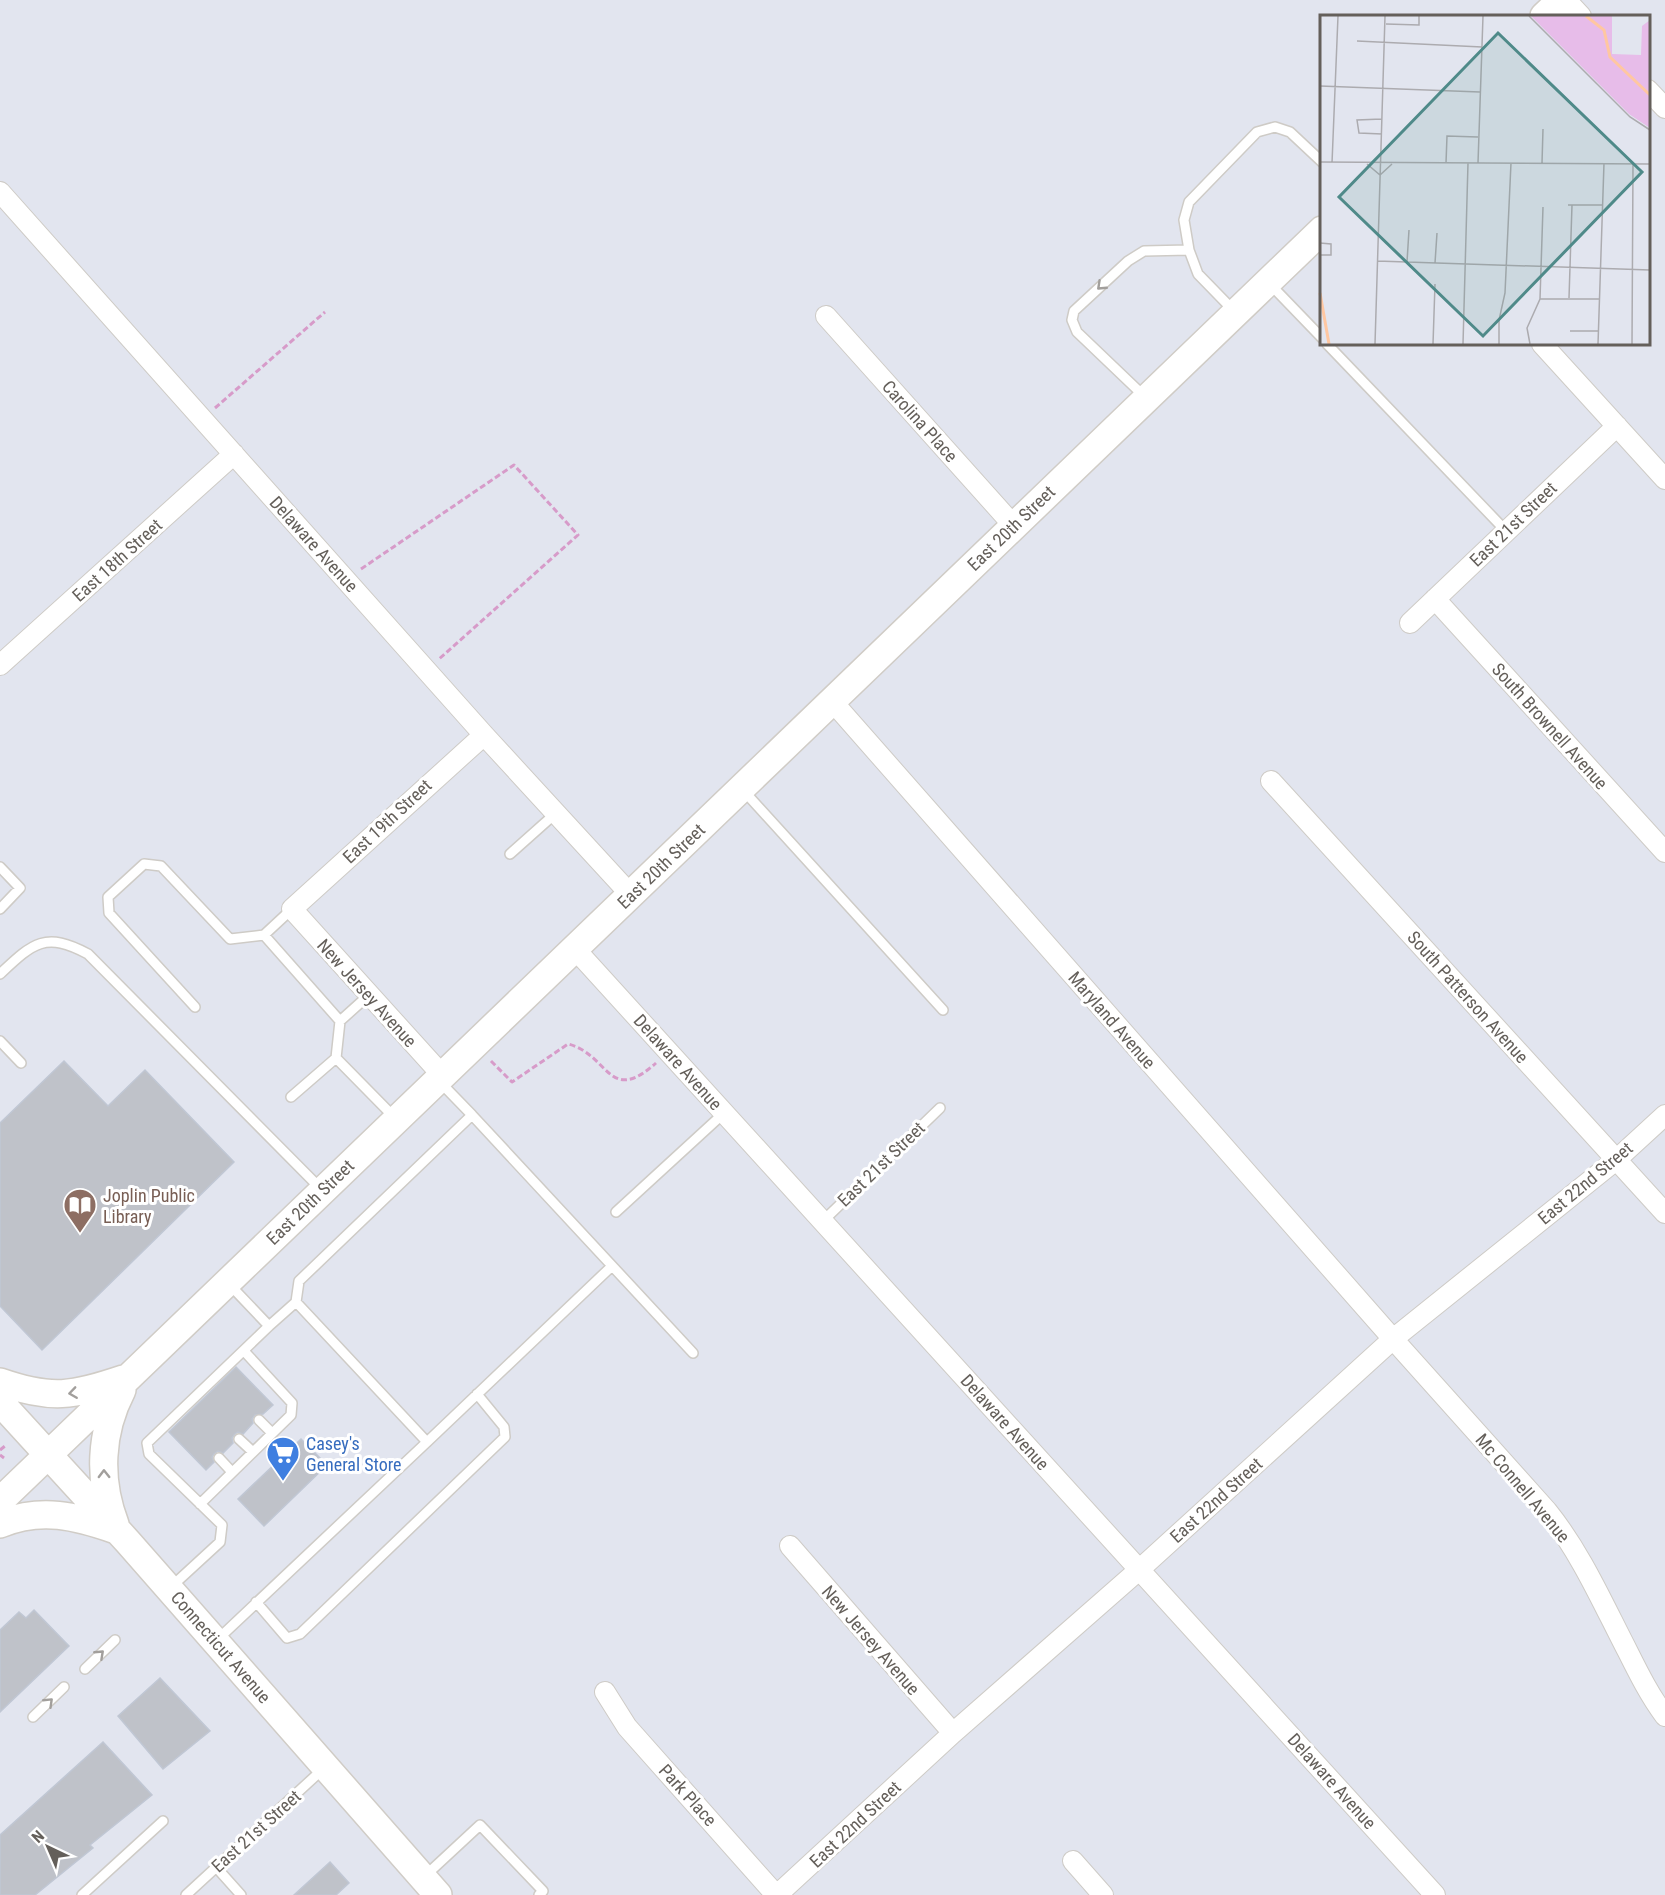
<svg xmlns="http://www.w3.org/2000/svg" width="1665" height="1895" font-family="'Roboto Condensed',sans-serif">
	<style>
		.building { fill: #bfc2c9; stroke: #c0c7d4; stroke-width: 1.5 }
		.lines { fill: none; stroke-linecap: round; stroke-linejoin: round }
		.service-casing { stroke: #cecbc6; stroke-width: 12 }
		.minor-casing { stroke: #cecbc6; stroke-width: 22 }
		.secondary-casing { stroke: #d0ccc6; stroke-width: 30 }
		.path { stroke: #d79bc9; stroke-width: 3; stroke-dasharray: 6 3; stroke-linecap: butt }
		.service { stroke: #fff; stroke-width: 9 }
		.minor { stroke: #fff; stroke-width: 20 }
		.secondary { stroke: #fff; stroke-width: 27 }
		.oneway { stroke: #a29f9c }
		.labels { text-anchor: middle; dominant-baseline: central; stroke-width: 6; stroke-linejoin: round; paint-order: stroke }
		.street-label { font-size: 18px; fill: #645f5a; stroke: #fff }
		.education-label { font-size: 18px; fill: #785e54; stroke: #fff; text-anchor: start }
		.shop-label { font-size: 18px; fill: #366cbe; stroke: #fff; text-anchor: start }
		.inset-river { fill: none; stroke: #ffc7a1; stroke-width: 3 }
		.inset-road { fill: none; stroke: #acabaf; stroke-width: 1.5 }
		.view { fill: #4f8a89; fill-opacity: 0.15; stroke: #4f8a89; stroke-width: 3 }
		.inset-edge { fill: none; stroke: #645f5a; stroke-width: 3 }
	</style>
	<rect width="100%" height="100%" fill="#e2e5ef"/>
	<!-- building -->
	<path class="building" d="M64,1061l44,45 37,-36 89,92 -192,188 -42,-44v-183z
		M236,1367l37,38 -10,9 -8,1 -3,4 1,4 -10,11 -5,-2 -3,2 -3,4 1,5 -10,10 -5,-2 -4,3 -2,3 2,5 -8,8 -37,-38z
		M301,1439l26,26 -63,61 -26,-27z
		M34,1610l35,36 -69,66v-82l19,-18 7,6z
		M160,1678l50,53 -47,38 -45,-53z
		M103,1742l49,53 -62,50 3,3 -58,47h-35v-60z
		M330,1862l19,21 -13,12h-42z"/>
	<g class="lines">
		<!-- service casing -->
		<g class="service-casing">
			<path id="service" d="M1269,283l53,55
				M1235,312l-37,-38 -9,-24 -5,-30 5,-18 68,-70 18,-5 15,5 32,30
				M1327,344l179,187
				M1144,396l-67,-64 -5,-12 2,-9 54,-50 16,-10 45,-1
				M743,790l200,220
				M510,854l46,-41
				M0,867l20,21 -20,21
				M264,935l76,86
				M0,974c33,-31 45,-43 88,-20l233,235
				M195,1007l-86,-94 -1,-16 36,-33 17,2 69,73 34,-4 28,-26
				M0,1041l21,22
				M336,1058l60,61
				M291,1097l45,-39 4,-37 30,-27
				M472,1115l221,238
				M616,1212l108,-99
				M823,1221l117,-113
				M296,1302l131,140 185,-176
				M269,1326l27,-24 3,-21 173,-166 -32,-33
				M259,1420l13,13
				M239,1439l14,13
				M219,1458l13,14
				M200,1504l91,-89 1,-12 -48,-52
				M171,1587l49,-45 2,-17 -73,-71 -2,-11 122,-117 -39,-41
				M256,1602l31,36 13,-4 205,-197 -1,-10 -27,-33
				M217,1640l210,-198
				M85,1669l30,-29
				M33,1717l31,-30
				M216,1867l25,28
				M425,1876l55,-51 63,66 -4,4
				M82,1895l81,-74
				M186,1895l137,-126"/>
		</g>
		<!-- minor casing -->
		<g class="minor-casing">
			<path id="minor" d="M1566,0l15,16
				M1648,90l17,18
				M0,192l484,543 147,160
				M826,316l188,210
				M1542,344l123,135
				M1435,599l230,253
				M1410,623l207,-197
				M0,665l234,-211
				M832,701l561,638 154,172c34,42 56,93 81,141 11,22 22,44 37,64
				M1271,781l394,432
				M575,949l860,946
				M443,1076l-151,-167 192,-174
				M790,1546l163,187
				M605,1692l22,35 149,168
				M1073,1861l30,34
				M777,1895l176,-162 187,-164 253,-230 223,-179 49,-45"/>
		</g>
		<!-- secondary casing -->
		<g class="secondary-casing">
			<path id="secondary" d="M1544,16l17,-16
				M0,1382c52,18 72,14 123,-3
				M0,1402l128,140 310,353
				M0,1501l1322,-1271
				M0,1524c41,-17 76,-8 116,6
				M115,1524c-17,-44 -15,-92 7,-134"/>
		</g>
		<!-- path -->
		<path class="path" d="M215,408l110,-96
			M361,569l153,-104 64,70 -139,124
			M491,1061l21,21 56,-38c41,10 40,62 88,19
			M0,1450l5,-4
			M0,1455l4,3"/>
		<!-- service -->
		<use href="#service" class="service"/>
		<!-- minor -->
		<use href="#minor" class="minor"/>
		<!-- secondary -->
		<use href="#secondary" class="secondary"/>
	</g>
	<!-- one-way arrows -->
	<defs><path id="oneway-chevron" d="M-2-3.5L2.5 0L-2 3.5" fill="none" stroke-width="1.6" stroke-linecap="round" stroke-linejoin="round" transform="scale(1.5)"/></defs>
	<g class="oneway">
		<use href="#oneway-chevron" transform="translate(1101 286) rotate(137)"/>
		<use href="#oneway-chevron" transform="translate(73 1393) rotate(172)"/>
		<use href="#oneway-chevron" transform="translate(104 1474) rotate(-91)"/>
		<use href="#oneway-chevron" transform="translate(100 1654) rotate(-43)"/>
		<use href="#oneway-chevron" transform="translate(49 1702) rotate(-44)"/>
	</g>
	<!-- icons -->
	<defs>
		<g id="library-pin" transform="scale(1.725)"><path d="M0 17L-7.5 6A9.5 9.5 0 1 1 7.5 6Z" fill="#8d6e63" stroke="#fff"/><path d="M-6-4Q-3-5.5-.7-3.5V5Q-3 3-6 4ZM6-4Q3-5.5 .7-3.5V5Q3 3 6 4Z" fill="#fff"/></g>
		<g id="supermarket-pin" transform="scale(1.725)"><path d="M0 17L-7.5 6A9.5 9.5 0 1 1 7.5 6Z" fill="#3f7fe0" stroke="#fff"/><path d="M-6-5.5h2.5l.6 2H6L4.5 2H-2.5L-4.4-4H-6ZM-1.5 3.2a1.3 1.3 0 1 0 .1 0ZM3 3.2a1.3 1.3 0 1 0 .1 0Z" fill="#fff"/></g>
	</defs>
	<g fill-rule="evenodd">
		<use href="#library-pin" x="80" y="1205"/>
		<use href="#supermarket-pin" x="283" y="1453"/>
	</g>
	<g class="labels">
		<!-- street labels -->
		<g class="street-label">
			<text transform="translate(920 421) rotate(48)">Carolina Place</text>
			<text transform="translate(1513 524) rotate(-44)">East 21st Street</text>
			<text transform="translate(1011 528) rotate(-44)">East 20th Street</text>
			<text transform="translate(314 544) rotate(48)">Delaware Avenue</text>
			<text transform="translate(117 560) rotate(-42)">East 18th Street</text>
			<text transform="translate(1550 726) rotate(48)">South Brownell Avenue</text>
			<text transform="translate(387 821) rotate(-43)">East 19th Street</text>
			<text transform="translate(661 866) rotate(-44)">East 20th Street</text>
			<text transform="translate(367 993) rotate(48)">New Jersey Avenue</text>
			<text transform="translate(1468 997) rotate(48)">South Patterson Avenue</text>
			<text transform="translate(1112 1020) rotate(49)">Maryland Avenue</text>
			<text transform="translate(678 1062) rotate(48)">Delaware Avenue</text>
			<text transform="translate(881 1164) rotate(-44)">East 21st Street</text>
			<text transform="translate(1585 1183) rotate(-40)">East 22nd Street</text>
			<text transform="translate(310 1202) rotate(-44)">East 20th Street</text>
			<text transform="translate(1005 1422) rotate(48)">Delaware Avenue</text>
			<text transform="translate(1523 1488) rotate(50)">Mc Connell Avenue</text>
			<text transform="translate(1216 1500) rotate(-42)">East 22nd Street</text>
			<text transform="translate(871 1640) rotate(49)">New Jersey Avenue</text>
			<text transform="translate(221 1647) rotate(49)">Connecticut Avenue</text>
			<text transform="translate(1332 1781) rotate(48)">Delaware Avenue</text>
			<text transform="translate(688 1795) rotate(48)">Park Place</text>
			<text transform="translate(855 1824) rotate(-43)">East 22nd Street</text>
			<text transform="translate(256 1831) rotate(-42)">East 21st Street</text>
		</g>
		<!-- education labels -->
		<g class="education-label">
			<text x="103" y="1195">Joplin Public<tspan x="103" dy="21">Library</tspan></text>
		</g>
		<!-- shop labels -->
		<g class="shop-label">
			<text x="306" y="1443">Casey's<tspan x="306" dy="21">General Store</tspan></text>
		</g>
	</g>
	<!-- overview -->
	<g transform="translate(1320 15)">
		<rect width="330" height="330" fill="#e2e5ef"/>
		<path d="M211,1h81v38l29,1 1,-29 8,-6v108l-21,-14z" fill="#e7bce9"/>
		<path class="inset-river" d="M266,1l18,14 6,27 40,38M0,278l9,51"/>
		<path class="inset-road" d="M209,1l101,101 20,13M66,9l33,1v-9M37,26l125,6M0,71l160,6M62,119l-23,-1 -2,-13 25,-1M0,147l330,2M12,148l6,-147M126,148l1,-27 31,1M158,148l5,-147M222,148l1,-34M47,149l13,11 12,-11M248,190h34M0,228l11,1v11h-11M57,246l273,9M87,247l2,-32M115,248l2,-30M249,283l3,-93M220,284h59M250,316h28M55,329l10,-328M113,329l2,-60M143,329l5,-181M179,329v-24l6,-27 6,-130M210,329l-3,-16 13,-29 3,-92M278,329l6,-181M312,329l1,-180"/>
		<path class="view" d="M178,18l144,139 -159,164 -144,-139z"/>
		<rect width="330" height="330" class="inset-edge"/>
	</g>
	<!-- north arrow -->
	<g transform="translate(48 1847) rotate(316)" stroke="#ffffff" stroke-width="4.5" paint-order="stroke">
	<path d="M0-4.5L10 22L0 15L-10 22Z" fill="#645f5a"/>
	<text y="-9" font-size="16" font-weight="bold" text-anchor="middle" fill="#645f5a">N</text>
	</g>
</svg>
